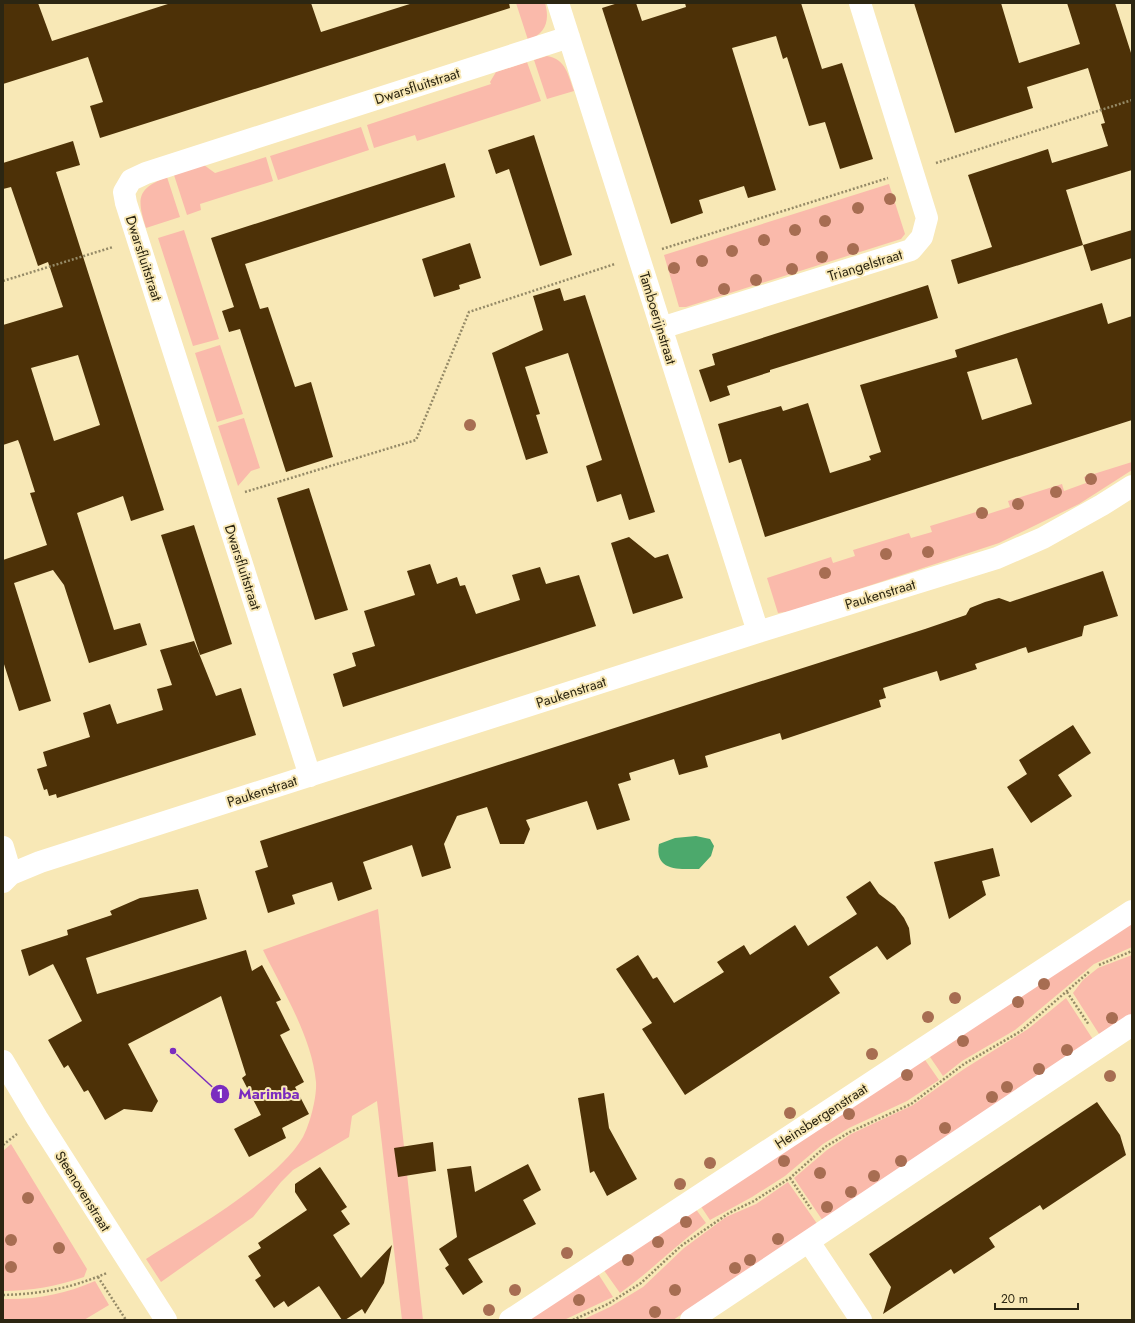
<svg xmlns="http://www.w3.org/2000/svg" width="1135" height="1323" font-family="Jost,sans-serif">
	<style>
		.green { fill: #fabaab }
		.water { fill: #4ca96c }
		.building { fill: #4d3107; fill-rule: evenodd }
		.lines { fill: none; stroke-linecap: round; stroke-linejoin: round }
		.path { stroke: #958a67; stroke-width: 2.5; stroke-dasharray: 2 2; stroke-linecap: butt }
		.minor { stroke: #fff; stroke-width: 22 }
		.tree { fill: #a76d52 }
		.labels { text-anchor: middle; dominant-baseline: central; stroke-width: 4; stroke-linejoin: round; paint-order: stroke }
		.street-label { font-size: 14px; fill: #2c2612; stroke: #f8e8b6 }
		.leader { fill: none; stroke: #7b2cbf; stroke-width: 1.5 }
		.callout-dot { fill: #7b2cbf; stroke: #f8e8b6; stroke-width: 1.5 }
		.mark-label { font-size: 12px; text-anchor: middle; font-weight: bold; fill: #fff }
		.callout-label { font-size: 15px; text-anchor: middle; font-weight: bold; fill: #7b2cbf; stroke: #f8e8b6; stroke-width: 4; stroke-linejoin: round; paint-order: stroke }
	</style>
	<rect width="100%" height="100%" fill="#f8e8b6"/>
	<!-- green -->
	<path class="green" d="M516,3h29c5,17 1,31 -17,37z
		M547,56c19,3 21,19 27,35l-27,8 -13,-39z
		M527,62l14,39 -124,40 -2,-6 -41,13 -7,-23 124,-41 -1,-2 6,-10z
		M361,127l8,23 -91,30 -8,-24z
		M266,157l7,24 -73,23 1,6 -14,5 -13,-40 30,-10 11,8z
		M167,177l13,40 -34,11c-9,-29 -10,-39 21,-51z
		M889,184l16,50 -4,5 -215,68h-7l-15,-52z
		M184,230l35,109 -26,7 -35,-108z
		M220,345l23,69 -26,8 -22,-69z
		M244,418l16,50 -9,3 -13,15 -20,-60z
		M1132,462v8l-53,34 -80,39 -207,68 -14,2 -11,-35 64,-21 2,6 22,-7 -2,-6 56,-17 2,5 21,-6 -2,-6 56,-17 2,5 22,-7 -2,-6 54,-17 2,7 22,-8 -2,-6z
		M378,909l45,411h-21l-25,-219 -25,15 -3,21 -56,33 -12,12 -28,35 -92,65 -15,-23c44,-28 131,-77 157,-122 7,-13 14,-40 13,-55 -4,-45 -34,-93 -53,-132z
		M1132,920v27l-38,17 -79,66 -53,31 -19,15 -15,-22z
		M1132,955v62l-31,20 -28,-44 10,-13 15,-12z
		M1066,998l28,43 -271,180 -29,-43 33,-28 24,-16 62,-29 51,-36 64,-40z
		M923,1057l16,23 -32,21 -58,27 -26,16 -38,32 -33,21 -42,23 -10,-15z
		M11,1144l76,125 -3,8c-27,9 -53,14 -81,14v-140z
		M788,1182l30,43 -145,95h-91l28,-13 33,-20 41,-39 42,-31 30,-13z
		M695,1208l11,15c-30,22 -56,49 -86,70l-17,-24z
		M597,1272l16,25 -49,23h-40z
		M95,1281l14,24 -25,15h-81v-21c33,1 62,-5 92,-18z"/>
	<!-- water -->
	<path class="water" d="M696,836l14,3 4,7 -3,10 -12,13c-19,0 -45,3 -40,-25l16,-6z"/>
	<!-- building -->
	<path class="building" d="M3,3h35l14,38 119,-38h140l10,29 92,-29h96l1,5 -410,130 -10,-32 13,-4 -15,-45 -85,27z
		M618,3h18l6,18 44,-14 -1,-4h116l21,66 20,-6 31,96 -33,10 -15,-47 -16,4 -22,-69 -4,2 -7,-23 -44,12 44,142 -28,8 -4,-12 -45,14 4,13 -32,11 -69,-216z
		M914,3h87l18,60 61,-19 -13,-41h48l17,53v114l-66,20 17,55 -125,39 -7,-24 41,-13 -24,-72 80,-26 4,14 56,-17 -7,-22 4,-1 -17,-55 -61,19 6,21 -78,25z
		M534,135l38,120 -32,11 -31,-97 -13,5 -8,-24z
		M73,141l7,24 -24,7 108,338 -33,11 -8,-25 -46,17 37,117 26,-7 7,22 -58,18 -25,-78 -11,-15 -39,13 37,118 -32,10 -16,-50v-101l44,-15 -17,-52 5,-1 -15,-47 -2,-5 -15,5v-120l60,-18 -15,-45 -10,4 -27,-79 -8,2v-26zM78,355l22,70 -46,16 -23,-73z
		M445,163l10,34 -210,67 15,45 8,-2 27,80 16,-5 22,75 -47,15 -46,-143 -11,3 -7,-21 12,-4 -23,-69z
		M1132,230v28l-41,13 -8,-26z
		M470,243l11,35 -22,7 1,4 -26,8 -12,-38z
		M928,285l10,33 -168,52v2l-43,14 3,9 -20,7 -11,-32 16,-5 -3,-11z
		M560,288l4,13 21,-6 70,217 -26,8 -8,-26 -24,8 -11,-36 16,-6 -34,-107 -43,14 15,47 -4,1 12,38 -22,7 -34,-107 51,-23 -10,-34z
		M1102,303l6,21 24,-8v104l-367,117 -24,-78 -12,4 -11,-39 63,-18 2,5 25,-8 22,70 41,-13 -2,-4 12,-4 -21,-67 97,-28 -2,-7zM1017,358l15,46 -50,16 -15,-48z
		M309,488l39,122 -33,10 -38,-122z
		M194,525l38,119 -32,11 -39,-120z
		M629,537l26,21 13,-4 15,44 -50,16 -22,-71z
		M430,564l7,20 20,-7 3,9 5,-1 11,29 44,-14 -8,-25 28,-8 6,17 33,-9 17,51 -253,81 -10,-33 23,-8 -4,-13 23,-7 -11,-35 51,-16 -8,-24z
		M1103,571l15,45 -34,10 -2,10 -54,17 -2,-6 -51,17 2,5 -37,12 -3,-10 -54,17 3,10 -7,2 2,7 -99,33 -2,-7 -75,23 3,11 -29,8 -5,-16 -45,14 2,7 -13,4 12,36 -33,10 -10,-29 -61,19 4,9 -6,15h-24l-13,-37 -30,9 -13,28 7,24 -29,9 -10,-32 -49,17 9,27 -34,12 -6,-19 -40,13 3,9 -27,9 -13,-42 13,-4 -8,-26 665,-212 41,-14 4,-7 15,-6 14,-4 11,4z
		M194,641l22,55 25,-8 15,47 -199,63 -1,-4 -7,2 -2,-7 -3,1 -7,-21 10,-3 -4,-14 47,-15 -7,-24 27,-9 7,20 46,-14 -6,-21 15,-4 -12,-35z
		M1073,725l18,28 -33,22 14,21 -41,27 -24,-36 20,-13 -8,-14z
		M993,848l7,28 -18,5 4,14 -37,24 -15,-57z
		M870,881l9,13 16,12 9,12 5,10 2,16 -24,16 -10,-14 -48,31 11,16 -155,102 -43,-66 10,-6 -36,-54 22,-14 15,24 4,-2 17,26 50,-31 -7,-10 27,-17 6,10 45,-30 13,21 49,-32 -11,-17z
		M198,889l9,30 -121,39 11,36 149,-44 6,21 10,-6 19,35 -5,2 14,28 -10,5 24,47 -9,5 14,27 -27,14 4,10 -37,19 -15,-28 27,-14 -19,-37 4,-3 -25,-79 -93,48 30,57 -6,11 -28,-3 -19,11 -17,-30 -4,2 -16,-27 -4,3 -16,-28 34,-19 -29,-57 -24,12 -8,-26 47,-15 -1,-5 45,-15 -2,-4 30,-13z
		M604,1093l5,35 28,51 -30,17 -13,-25 -4,2 -12,-75z
		M1097,1102l23,33 6,20 -83,55 -3,-5 -51,33 6,9 -41,27 -3,-5 -68,45 8,-27 -22,-33z
		M433,1142l3,29 -38,6 -4,-29z
		M528,1164l13,26 -18,10 13,24 -68,35 15,23 -20,13 -18,-27 4,-3 -10,-16 18,-12 -10,-68 24,-3 4,26z
		M320,1167l27,40 -6,4 9,13 -17,11 28,43 31,-33 -8,38 -19,31 -3,-5 -17,11h-3l-23,-34 -31,21 -4,-6 -10,7 -19,-28 6,-4 -13,-20 13,-8 -3,-5 49,-33 -12,-18v-8z"/>
	<g class="lines">
		<!-- path -->
		<path class="path" d="M936,163l196,-63
			M662,249l226,-71
			M3,281l110,-34
			M245,492l171,-52 53,-128 146,-48
			M1099,965l33,-14
			M1067,992l22,33
			M3,1145l14,-11
			M790,1178l21,31
			M98,1277l28,43
			M3,1295c39,-1 68,-7 104,-22
			M573,1320l35,-16 33,-21 40,-37 48,-33 25,-12 36,-23 35,-31 25,-15 61,-28 53,-40 57,-33 69,-60"/>
		<!-- minor -->
		<path class="minor" d="M558,3l200,629
			M661,328l250,-78 11,-13 5,-19 -67,-215
			M310,776l-184,-573 -2,-11 7,-12 15,-7 423,-136
			M3,847l8,27
			M3,882l8,-8 29,-12 718,-230 239,-74 46,-20 59,-33 30,-19
			M3,1061l34,57 129,202
			M809,1242l52,78
			M510,1320l622,-409
			M691,1320l441,-295"/>
	</g>
	<!-- trees -->
	<g class="tree">
		<circle cx="890" cy="199" r="6"/>
		<circle cx="858" cy="208" r="6"/>
		<circle cx="825" cy="221" r="6"/>
		<circle cx="795" cy="230" r="6"/>
		<circle cx="764" cy="240" r="6"/>
		<circle cx="853" cy="249" r="6"/>
		<circle cx="732" cy="251" r="6"/>
		<circle cx="822" cy="257" r="6"/>
		<circle cx="702" cy="261" r="6"/>
		<circle cx="674" cy="268" r="6"/>
		<circle cx="792" cy="269" r="6"/>
		<circle cx="756" cy="280" r="6"/>
		<circle cx="724" cy="289" r="6"/>
		<circle cx="470" cy="425" r="6"/>
		<circle cx="1091" cy="479" r="6"/>
		<circle cx="1056" cy="492" r="6"/>
		<circle cx="1018" cy="504" r="6"/>
		<circle cx="982" cy="513" r="6"/>
		<circle cx="928" cy="552" r="6"/>
		<circle cx="886" cy="554" r="6"/>
		<circle cx="825" cy="573" r="6"/>
		<circle cx="1044" cy="984" r="6"/>
		<circle cx="955" cy="998" r="6"/>
		<circle cx="1018" cy="1002" r="6"/>
		<circle cx="928" cy="1017" r="6"/>
		<circle cx="1112" cy="1018" r="6"/>
		<circle cx="963" cy="1041" r="6"/>
		<circle cx="1067" cy="1050" r="6"/>
		<circle cx="872" cy="1054" r="6"/>
		<circle cx="1039" cy="1069" r="6"/>
		<circle cx="907" cy="1075" r="6"/>
		<circle cx="1110" cy="1076" r="6"/>
		<circle cx="1007" cy="1087" r="6"/>
		<circle cx="992" cy="1097" r="6"/>
		<circle cx="790" cy="1113" r="6"/>
		<circle cx="849" cy="1114" r="6"/>
		<circle cx="945" cy="1128" r="6"/>
		<circle cx="784" cy="1161" r="6"/>
		<circle cx="901" cy="1161" r="6"/>
		<circle cx="710" cy="1163" r="6"/>
		<circle cx="820" cy="1173" r="6"/>
		<circle cx="874" cy="1176" r="6"/>
		<circle cx="680" cy="1184" r="6"/>
		<circle cx="851" cy="1192" r="6"/>
		<circle cx="28" cy="1198" r="6"/>
		<circle cx="827" cy="1207" r="6"/>
		<circle cx="686" cy="1222" r="6"/>
		<circle cx="778" cy="1239" r="6"/>
		<circle cx="11" cy="1240" r="6"/>
		<circle cx="658" cy="1242" r="6"/>
		<circle cx="59" cy="1248" r="6"/>
		<circle cx="567" cy="1253" r="6"/>
		<circle cx="628" cy="1260" r="6"/>
		<circle cx="750" cy="1260" r="6"/>
		<circle cx="11" cy="1267" r="6"/>
		<circle cx="735" cy="1268" r="6"/>
		<circle cx="515" cy="1290" r="6"/>
		<circle cx="675" cy="1290" r="6"/>
		<circle cx="579" cy="1300" r="6"/>
		<circle cx="489" cy="1310" r="6"/>
		<circle cx="655" cy="1312" r="6"/>
	</g>
	<g class="labels">
		<!-- street labels -->
		<g class="street-label">
			<text transform="translate(417 86) rotate(-18)">Dwarsfluitstraat</text>
			<text transform="translate(144 258) rotate(72)">Dwarsfluitstraat</text>
			<text transform="translate(865 265) rotate(-17)">Triangelstraat</text>
			<text transform="translate(658 318) rotate(73)">Tamboerijnstraat</text>
			<text transform="translate(243 567) rotate(72)">Dwarsfluitstraat</text>
			<text transform="translate(880 594) rotate(-17)">Paukenstraat</text>
			<text transform="translate(571 692) rotate(-18)">Paukenstraat</text>
			<text transform="translate(262 791) rotate(-18)">Paukenstraat</text>
			<text transform="translate(821 1116) rotate(-33)">Heinsbergenstraat</text>
			<text transform="translate(83 1191) rotate(58)">Steenovenstraat</text>
		</g>
	</g>
	<!-- callouts -->
	<path class="leader" d="M173 1051L220 1094"/>
	<g class="callout-dot">
		<circle cx="173" cy="1051" r="4"/>
		<circle cx="220" cy="1094" r="10"/>
	</g>
	<g class="mark-label">
		<text x="220" y="1098">1</text>
	</g>
	<g class="callout-label">
		<text x="269" y="1099">Marimba</text>
	</g>
	<!-- border -->
	<rect width="1135" height="1323" fill="none" stroke="#2c2612" stroke-width="8"/>
	<!-- scale -->
	<path d="M995 1303v6h83v-6" fill="none" stroke="#2c2612" stroke-width="2"/>
	<text x="1001" y="1303" font-size="12" fill="#2c2612" stroke="#f8e8b6" stroke-width="3" paint-order="stroke">20 m</text>
</svg>
